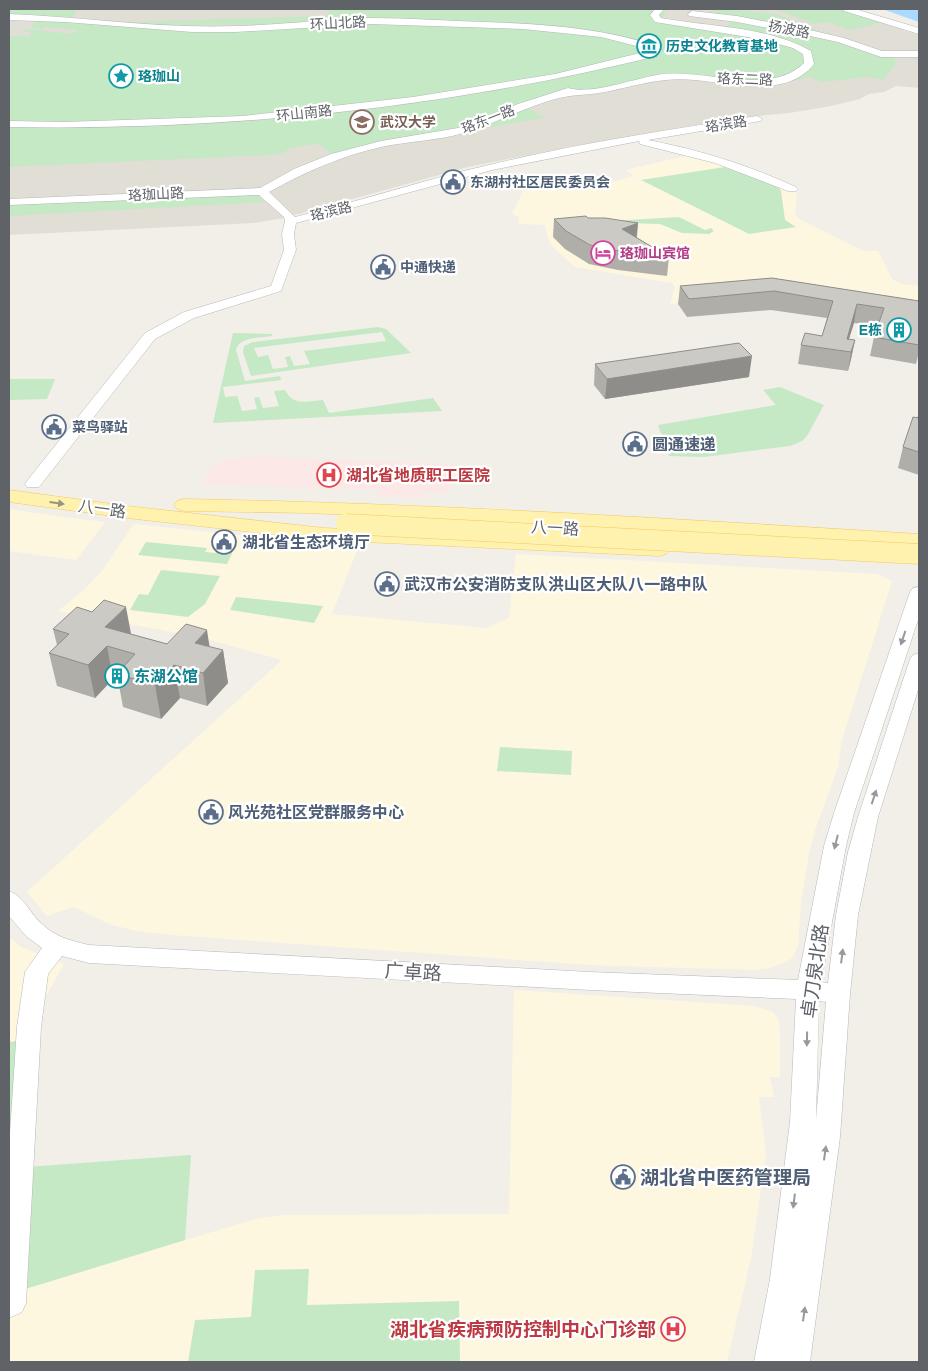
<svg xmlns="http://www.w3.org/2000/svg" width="928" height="1371" font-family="Arial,'Noto Sans SC',sans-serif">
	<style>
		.commercial { fill: #fef7e0 }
		.education { fill: #e1ded6 }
		.medical { fill: #fce8e6 }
		.green { fill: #c5e8c5; fill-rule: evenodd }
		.water { fill: #aadaff }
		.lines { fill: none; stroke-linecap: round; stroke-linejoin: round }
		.minor-casing { stroke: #b5b8bc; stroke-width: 1 }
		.major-casing { stroke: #f2c960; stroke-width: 1 }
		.minor { fill: #fff; fill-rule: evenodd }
		.major { fill: #fff2af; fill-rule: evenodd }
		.major-bridge-casing { stroke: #f2c960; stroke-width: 21; stroke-linecap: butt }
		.major-bridge { stroke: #fff2af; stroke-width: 20 }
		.wall { fill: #afaea9 }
		.shaded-wall { fill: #8f8d8a }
		.building { fill: #cccac5; stroke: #8f8d8a }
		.oneway { fill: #979581 }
		.oneway2 { fill: #979a9d }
		.labels { text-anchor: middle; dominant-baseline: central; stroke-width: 4.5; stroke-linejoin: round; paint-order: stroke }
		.far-street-label { font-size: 14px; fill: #5f6368; stroke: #fff }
		.far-culture-label { font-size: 14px; font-weight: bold; fill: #0d838f; stroke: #fff; text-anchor: start }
		.far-education-label { font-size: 14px; font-weight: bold; fill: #785e54; stroke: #fff; text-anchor: start }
		.far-service-label { font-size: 14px; font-weight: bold; fill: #4e5e75; stroke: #fff; text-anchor: start }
		.far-hotel-label { font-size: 14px; font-weight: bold; fill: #b23c85; stroke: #fff; text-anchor: start }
		.service-label { font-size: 16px; font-weight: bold; fill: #4e5e75; stroke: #fff; text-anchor: start }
		.health-label { font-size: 16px; font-weight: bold; fill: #be3a42; stroke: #fff; text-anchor: start }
		.street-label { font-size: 16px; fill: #5f6368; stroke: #fff }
		.culture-label { font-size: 16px; font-weight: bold; fill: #0d838f; stroke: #fff; text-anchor: start }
		.near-street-label { font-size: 19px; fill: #5f6368; stroke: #fff }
		.near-service-label { font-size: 19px; font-weight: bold; fill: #4e5e75; stroke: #fff; text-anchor: start }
		.near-health-label { font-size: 19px; font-weight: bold; fill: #be3a42; stroke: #fff; text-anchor: end }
	</style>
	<rect width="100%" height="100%" fill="#f1efe8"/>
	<!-- commercial -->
	<path class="commercial" d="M694,154l56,18 47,21 -2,22 6,5 62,31h15l14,28 10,5 17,2v33l-151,-24 -98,9 5,-17 -3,-4 -97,-16 -23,-21 -4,-7 -3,-14 -26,-1v-7l-7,-3 12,-25 42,1 18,-1 50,-13 -9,-6z
		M9,509l54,8 42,5 -29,38 -67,-9z
		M134,524l224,24 -26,66 155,14 22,-10 7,-64 361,20 15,7 -50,159 -4,27 -23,63 -6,24 -8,49 -3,43 -5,11 -7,5 -16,6 -16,2 -164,-5 -419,-30 -35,-4 -27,-7 -35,-17 -27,9 -20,-24 255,-232 -87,-24 -137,-25 26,-21 17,-18z
		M9,937l12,10 43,17 -22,39 -8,36 -25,3z
		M514,990l240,16 19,6 5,6 2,15v44h-10l4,20h-15l7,56 -15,105 -24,104h-718v-66l13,-6 220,-67 19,-5 22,-3 226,-1z"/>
	<!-- education -->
	<path class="education" d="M9,9h831l79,26v53l-23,-2 -12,6 -15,2 -9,5 -34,8 -37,6 -52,5 -163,28 -106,21 -184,51 -30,5 -245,12z"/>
	<!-- medical -->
	<path class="medical" d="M249,457h19l185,7 -4,29 -24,-1 -1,6 -45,-2v-6l-177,-6 10,-19 14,-5z"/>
	<!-- green -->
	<path class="green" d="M9,9h68l-4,8h-36l-28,-3z
		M330,9h313l24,4 -6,5 79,11 -14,-2 8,-7 83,16 77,20 2,8 -13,16 -16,-3 -44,5 -14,-5 -26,6 -106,-5 -118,19 -32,10 17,11 -161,27 -47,12 -18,-14 -30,6 -4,4 -15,2 -260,12v-131h20l3,-4h-10l6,-3 44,5 6,-4 -32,-3 -4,2 -11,-1 4,-8 43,2 82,7 107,-1 -1,-4 -103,1 -36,-3 199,-6z
		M717,9l59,5 51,20 -77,-16 -42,-6z
		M776,9h64l45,13 -36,8 -22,-8 -14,2z
		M725,167l28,9 26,12 2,3 4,29 11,7 -47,7 -108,-54z
		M257,194l7,8 -255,14v-11z
		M679,217l26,13 6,-2 3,3 -5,3 -27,-1 -22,-9 -65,-2z
		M378,327l8,2 25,24 -160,23 -8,-24 1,-6 9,-4zM382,332l4,9 -82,10 6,13 -16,2 -4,-10 -5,1 3,10 -15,2 -5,-14 -10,2 -4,-9z
		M233,333l39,1v2c-11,2 -33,0 -36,14l9,31 35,-5 1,4 -58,7 2,10 12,-1 5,15 15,-2 -3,-11 5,-1 4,11 16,-2 -5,-15 11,-1c9,17 22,11 38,10l6,13 104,-15 9,13 -229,12z
		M9,379h46l-8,20 -38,1z
		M780,387l44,18 -17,31 -5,5 -12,5 -86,11 -35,-1 -11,-31 118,-20 -13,-15z
		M146,542l61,6 -2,4 21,2 2,-5h6l-7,15 -89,-9z
		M161,570l59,6 -15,28 -17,13 -58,-7 9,-16 9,1z
		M236,597l87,9 -9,17 -84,-13z
		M500,747l72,4 -1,24 -74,-4z
		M20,1041l-11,196v-195z
		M191,1155l-6,85 -163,50 5,-123z
		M309,1269l-2,36 152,-4 1,61h-272l7,-42 56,-3 4,-47z"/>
	<!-- water -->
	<path class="water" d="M882,9h37v13z"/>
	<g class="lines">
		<!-- minor casing -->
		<g class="minor-casing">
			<path id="minor" d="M655,9h9l-5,6 2,3c49,9 106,8 150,33l3,13c-33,42 -103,10 -148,16 -22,2 -44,9 -67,13 -14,2 -30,2 -44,6 -32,9 -61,25 -92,34 -26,8 -55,8 -82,14 -40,9 -76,25 -112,45l26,25c66,-16 131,-38 198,-53 87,-21 176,-34 264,-48l5,3 -1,2 -113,19c52,10 100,25 148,47l2,2 -2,2h-8l-73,-28 -75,-19 -1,-3 -147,29 -196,53 -2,11 2,16 -15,41 -87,27 -39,21 -116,148h-12l-2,-3 2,-3 118,-148 39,-21 87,-26 13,-36 -2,-16 3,-13 -1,-4 -25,-22 -250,10v-6l251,-11 34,-19 37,-15 50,-13 77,-13 60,-24 50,-16c23,7 65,-9 89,-13 45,-8 112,23 147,-12l-1,-9 -10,-6 -33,-9 -105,-17 -5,-7z
				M843,9h12l64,19v6l-75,-23z
				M692,11l45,5 73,14 34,8 38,13h37v6h-38l-43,-15 -28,-6 -73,-14 -48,-6 -1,-2z
				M9,14c75,3 151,15 227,12 45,-1 90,-7 136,-8 37,0 75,3 113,4 59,2 119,6 175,25l2,4 -5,5c-211,52 -430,75 -648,71v-6l55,1 179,-6 170,-19 142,-23 97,-24 -51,-13 -78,-8 -152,-5 -136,8h-43l-127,-10 -56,-2z
				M919,587v30l-65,196 -8,33 -25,136 7,1 8,-68 12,-63 10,-35 52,-158 3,-4 6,-2v34l-41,130 -20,98 -8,79 -10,143 -30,225h-56l16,-83 20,-157 6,-123 -206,-9 -501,-27 -27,-7 -14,18 -7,53 -15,276 -4,9 -13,6v-170l8,-121 8,-55 17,-24 -16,-12 -17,-20v-25c14,4 21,23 33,33 13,13 30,17 47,21l501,27 208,8 26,-134 10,-33 76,-221 3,-4zM819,1001l7,1 -10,118z"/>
		</g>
		<!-- major casing -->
		<g class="major-casing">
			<path id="major" d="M9,490l118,16 197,22 335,16 7,2 4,4 -4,4 -7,2 -335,-16 -197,-22 -118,-16z
				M184,499c245,4 490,20 735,35v12l-246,-15 -363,-18 -126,-2 -7,-2 -3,-4 3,-4z"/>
		</g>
		<!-- minor -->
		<use href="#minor" class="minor"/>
		<!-- major -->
		<use href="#major" class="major"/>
		<!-- major-bridge casing -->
		<g class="major-bridge-casing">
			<path id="major-bridge" d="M346,524l573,30"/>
		</g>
		<!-- major-bridge -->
		<use href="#major-bridge" class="major-bridge"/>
	</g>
	<!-- wall -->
	<path class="wall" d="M554,219l84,4 -1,15 32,19 -2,19 -49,-6 -29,-6 -24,-15 -12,-12z
		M772,278l147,23v51l-3,12 -46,-8 4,-19 4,-11 -24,-3 -5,16 6,1 -4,19 -3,12 -50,-7 3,-19 21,-9 5,-18 -56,-8 -84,7 -9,-13 2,-18z
		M595,364l154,13 -144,22 -11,-14z
		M919,414v61l-21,-7 5,-21z
		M53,629l78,5 36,10 42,3 14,3 5,33 -21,23 -27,-8 -19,21 -38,-12 -5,-27 -5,-1 -18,19 -38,-12 -8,-33 8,-8z"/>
	<!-- shaded-wall -->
	<path class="shaded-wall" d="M638,223l-2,18 -14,-12z
		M857,304l-3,19 -9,28 2,-12z
		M855,340l-4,19 -3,12 3,-19z
		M752,356l-3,21 -144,22 2,-20z
		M126,607l6,32 -27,-12z
		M207,630l5,33 -17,-20z
		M107,646l6,33 -18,19 -7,-33z
		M223,650l5,33 -21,23 -4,-33z
		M174,665l6,33 -19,21 -6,-34z"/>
	<!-- building -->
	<path class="building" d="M586,216l2,2h17l33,5 -16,6 47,28 -50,-6 -29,-6 -24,-14 -12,-12z
		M772,278l147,23v44l-45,-8 10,-29 -27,-4 -10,35 8,1 -4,12 -50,-7 4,-12 17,3 11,-35 -59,-10 -85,8 -9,-13z
		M739,343l13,13 -145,23 -12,-15z
		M919,414v38l-16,-5 10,-30 5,1z
		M104,600l22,7 -21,20 62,17 19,-20 21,6 -12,13 28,7 -20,23 -29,-8 -19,20 -38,-11 18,-20 -28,-8 -19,19 -39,-12 20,-19 -16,-5 24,-22 15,5z"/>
	<!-- one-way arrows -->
	<defs><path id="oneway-solid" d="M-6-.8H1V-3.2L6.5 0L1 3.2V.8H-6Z" transform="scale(1.25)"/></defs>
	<use class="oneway" href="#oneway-solid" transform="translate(57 503) rotate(8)"/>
	<g class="oneway2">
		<use href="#oneway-solid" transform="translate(903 638) rotate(109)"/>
		<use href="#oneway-solid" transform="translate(874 797) rotate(-72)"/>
		<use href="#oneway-solid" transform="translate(836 842) rotate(104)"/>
		<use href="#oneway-solid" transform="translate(842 956) rotate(-83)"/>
		<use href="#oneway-solid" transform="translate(807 1039) rotate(91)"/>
		<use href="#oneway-solid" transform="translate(825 1153) rotate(-82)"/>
		<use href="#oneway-solid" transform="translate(794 1201) rotate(97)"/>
		<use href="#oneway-solid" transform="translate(804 1314) rotate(-82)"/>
	</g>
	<!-- icons -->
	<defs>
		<g id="museum-ring" transform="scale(1.25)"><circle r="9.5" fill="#fff" stroke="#0f9aa8" stroke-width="1.5"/><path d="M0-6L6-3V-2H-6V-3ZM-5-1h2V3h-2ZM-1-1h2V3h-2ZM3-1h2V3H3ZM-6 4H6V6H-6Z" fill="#0f9aa8"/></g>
		<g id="sight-ring" transform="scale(1.25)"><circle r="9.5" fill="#fff" stroke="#0f9aa8" stroke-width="1.5"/><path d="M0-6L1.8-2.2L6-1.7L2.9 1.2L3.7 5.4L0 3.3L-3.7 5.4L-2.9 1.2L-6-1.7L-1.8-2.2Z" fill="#0f9aa8"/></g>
		<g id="university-ring" transform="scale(1.25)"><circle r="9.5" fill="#fff" stroke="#8d6e63" stroke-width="1.5"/><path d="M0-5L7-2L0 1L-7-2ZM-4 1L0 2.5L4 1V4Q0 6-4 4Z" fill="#8d6e63"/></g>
		<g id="civic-ring" transform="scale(1.25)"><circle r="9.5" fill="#fff" stroke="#5c6f8a" stroke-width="1.5"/><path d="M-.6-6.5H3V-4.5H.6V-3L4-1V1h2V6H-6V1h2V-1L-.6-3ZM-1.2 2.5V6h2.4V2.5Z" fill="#5c6f8a"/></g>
		<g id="hotel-ring" transform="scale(1.25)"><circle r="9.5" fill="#fff" stroke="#d1479c" stroke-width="1.5"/><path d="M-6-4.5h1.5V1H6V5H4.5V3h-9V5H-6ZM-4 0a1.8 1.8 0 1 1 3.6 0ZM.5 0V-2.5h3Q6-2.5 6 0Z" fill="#d1479c"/></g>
		<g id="building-ring" transform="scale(1.25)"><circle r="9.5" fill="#fff" stroke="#0f9aa8" stroke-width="1.5"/><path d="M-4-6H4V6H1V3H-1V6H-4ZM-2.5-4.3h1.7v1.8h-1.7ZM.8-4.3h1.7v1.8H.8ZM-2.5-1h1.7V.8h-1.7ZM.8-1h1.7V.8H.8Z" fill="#0f9aa8"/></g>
		<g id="hospital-ring" transform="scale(1.25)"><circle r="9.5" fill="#fff" stroke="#e0444e" stroke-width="1.5"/><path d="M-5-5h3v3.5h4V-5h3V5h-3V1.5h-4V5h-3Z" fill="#e0444e"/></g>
	</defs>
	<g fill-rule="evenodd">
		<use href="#museum-ring" x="649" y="46"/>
		<use href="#sight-ring" x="121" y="76"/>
		<use href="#university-ring" x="362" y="122"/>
		<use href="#civic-ring" x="453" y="182"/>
		<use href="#hotel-ring" x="603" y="253"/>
		<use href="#civic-ring" x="383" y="267"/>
		<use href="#building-ring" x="899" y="330"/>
		<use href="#civic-ring" x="54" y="427"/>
		<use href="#civic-ring" x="635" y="444"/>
		<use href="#hospital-ring" x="329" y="475"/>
		<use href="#civic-ring" x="224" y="542"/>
		<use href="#civic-ring" x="387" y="584"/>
		<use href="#building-ring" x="117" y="676"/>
		<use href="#civic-ring" x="211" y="812"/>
		<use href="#civic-ring" x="623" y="1177"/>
		<use href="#hospital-ring" x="673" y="1329"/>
	</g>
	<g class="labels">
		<!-- far-street labels -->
		<g class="far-street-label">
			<text transform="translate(338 23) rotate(-3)">环山北路</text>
			<text transform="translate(789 29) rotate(11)">扬波路</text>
			<text transform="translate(745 79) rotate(2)">珞东二路</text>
			<text transform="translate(304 113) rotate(-6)">环山南路</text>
			<text transform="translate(488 119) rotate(-21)">珞东一路</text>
			<text transform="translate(726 124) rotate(-9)">珞滨路</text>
			<text transform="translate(156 194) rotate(-3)">珞珈山路</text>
			<text transform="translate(331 211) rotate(-14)">珞滨路</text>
		</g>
		<!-- far-culture labels -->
		<g class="far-culture-label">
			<text x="666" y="46">历史文化教育基地</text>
			<text x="138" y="76">珞珈山</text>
			<text x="882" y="330" text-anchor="end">E栋</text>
		</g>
		<!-- far-education labels -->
		<g class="far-education-label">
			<text x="380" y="122">武汉大学</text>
		</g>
		<!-- far-service labels -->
		<g class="far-service-label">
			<text x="470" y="182">东湖村社区居民委员会</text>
			<text x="400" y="267">中通快递</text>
			<text x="72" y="427">菜鸟驿站</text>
		</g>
		<!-- far-hotel labels -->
		<g class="far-hotel-label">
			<text x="620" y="253">珞珈山宾馆</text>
		</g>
		<!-- service labels -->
		<g class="service-label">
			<text x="652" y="444">圆通速递</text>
			<text x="242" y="542">湖北省生态环境厅</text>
			<text x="404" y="584">武汉市公安消防支队洪山区大队八一路中队</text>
			<text x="228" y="812">风光苑社区党群服务中心</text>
		</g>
		<!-- health labels -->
		<g class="health-label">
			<text x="346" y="475">湖北省地质职工医院</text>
		</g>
		<!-- street labels -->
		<g class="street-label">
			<text transform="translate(102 509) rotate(8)">八一路</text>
			<text transform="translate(555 528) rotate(3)">八一路</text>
		</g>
		<!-- culture labels -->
		<g class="culture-label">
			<text x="134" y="676">东湖公馆</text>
		</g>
		<!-- near-street labels -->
		<g class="near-street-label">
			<text transform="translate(815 971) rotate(-82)">卓刀泉北路</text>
			<text transform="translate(413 972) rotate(3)">广卓路</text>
		</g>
		<!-- near-service labels -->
		<g class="near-service-label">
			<text x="640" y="1177">湖北省中医药管理局</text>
		</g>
		<!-- near-health labels -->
		<g class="near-health-label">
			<text x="656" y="1329">湖北省疾病预防控制中心门诊部</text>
		</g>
	</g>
	<!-- border -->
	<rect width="928" height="1371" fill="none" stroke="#5f6368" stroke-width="20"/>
</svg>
